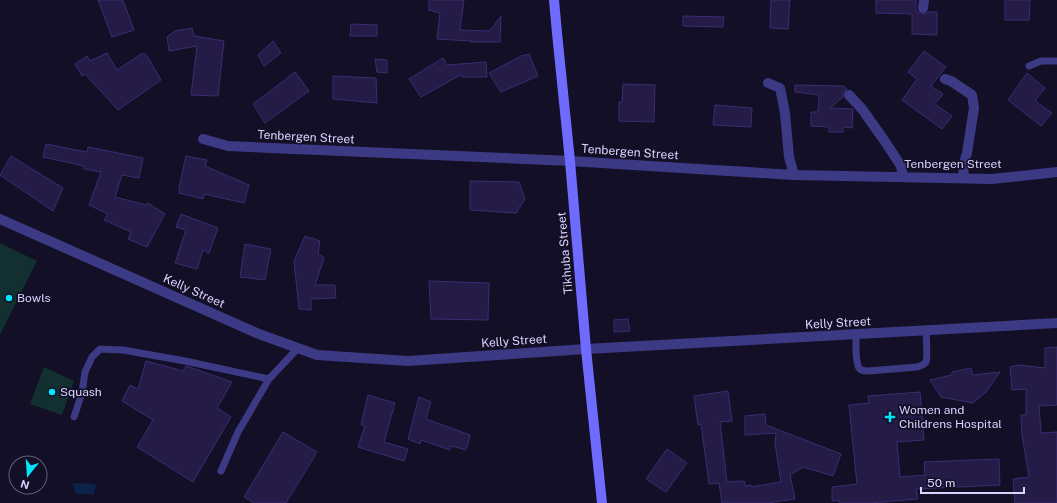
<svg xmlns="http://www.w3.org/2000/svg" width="1057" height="503" font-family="'Public Sans',sans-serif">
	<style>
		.green { fill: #12302f }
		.water { fill: #0c2248 }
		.building { fill: #241b47; stroke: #3b2d73 }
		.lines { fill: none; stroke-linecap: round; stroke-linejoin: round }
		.lane { stroke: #3d3a85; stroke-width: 7 }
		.street { stroke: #3d3a85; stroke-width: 10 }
		.secondary { stroke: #6f6bff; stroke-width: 10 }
		.poi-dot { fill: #00e5ff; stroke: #130f26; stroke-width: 1.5 }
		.labels { text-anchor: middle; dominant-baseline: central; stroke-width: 3.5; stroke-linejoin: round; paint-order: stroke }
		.street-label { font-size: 12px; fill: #d9d4ff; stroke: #130f26 }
		.poi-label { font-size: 12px; fill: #d9d4ff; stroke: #130f26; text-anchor: start }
	</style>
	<rect width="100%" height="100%" fill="#130f26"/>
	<!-- green -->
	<path class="green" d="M0,243l37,18 -37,74z
		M44,367l30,14 -12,34 -32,-11z"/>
	<!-- water -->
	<path class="water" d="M72,483l24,1 -2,10h-18z"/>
	<!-- building -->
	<path class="building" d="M98,0h25l11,30 -22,7z
		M429,0h35l-4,30 30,1 11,-15 -1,26h-29l1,-1 -35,-2 3,-26 -11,-3z
		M771,0h19l-2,29 -18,-1z
		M876,0h40v12h2l5,2 5,-2h9v23l-25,-1v-20l-36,-1z
		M1005,0h25l-1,20h-24z
		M683,16l41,1 -1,10 -40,-1z
		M351,24l26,1v11h-27z
		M192,28l2,8 30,5 -6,55 -27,-1 6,-49 -28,5 -2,-14 8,-6z
		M273,41l8,12 -17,13 -6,-11z
		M924,51l22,16 -15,19 12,8 -8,10 17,12 -10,13 -40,-29 15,-21 -9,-7z
		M107,53l10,17 24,-16h5l15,26 -43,30 -33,-36 -3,2 -7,-12 12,-8 3,5z
		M529,54l9,22 -37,16 -12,-19 32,-17z
		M443,58l4,7 39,-3 1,15h-25v-3l-41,23 -12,-18z
		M375,59l12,1v13l-10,-1z
		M295,72l14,19 -44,32 -12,-19z
		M1027,73l18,15 -10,13 17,12 -11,13 -33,-26z
		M333,76l43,2 1,25 -44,-4z
		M623,84l32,1 -1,37 -35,-1v-19h3z
		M795,85l48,1 4,3 -4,4v4l-13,11 23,1 -1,19 -9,-1v5h-14v-5l-18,-1v-14h7l1,-17 -24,-3z
		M715,105l37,3 -1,19 -38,-2z
		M46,144l41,8 1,-5 55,11 -4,20 -17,-3 -7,22 31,8 2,-2 17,11 -18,33 -19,-8 3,-7 -27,-12 4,-6 -19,-9 12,-33 -17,-3v-3l-41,-9z
		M11,156l52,32 -10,23 -53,-36z
		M186,156l21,4 -2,6 44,19 -5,18 -40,-9 -1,5 -24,-6v-5z
		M470,181l49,1 6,17 -9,14 -46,-3z
		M181,214l37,14 -9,25 -6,-3 -6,19 -22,-6 11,-33 -10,-3z
		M305,236l15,5 -2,12 6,5 -9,27h20l1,13 -25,1v11l-12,-1 -5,-48z
		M245,244l26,5 -6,31 -25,-3z
		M429,281l60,2 -1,37 -57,-1z
		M628,319l2,12 -16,1v-12z
		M1057,347v58l-18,1 2,27 16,-1v71h-42l-2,-24 16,-2 -7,-42 -1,-20h5v-26l-14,1 -2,-23 9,-2 26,3v-20z
		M146,361l37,10 3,-5 6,2 40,14 -15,26 14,9 -38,65 -56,-35 16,-27 -31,-19 8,-16 8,4z
		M971,368l2,7 27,-3 -14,20 -13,11 -32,-6 -11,-17 22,-5v-3z
		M728,391l4,30 -12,1 7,60 17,-1 1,5 6,-1v2l30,-5 -6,-38 1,-11 -31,2v-19l20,-2 1,11 75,29 -8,22 -30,-9 -13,8 5,24 -28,4h-45l-3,-20 -10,1 -8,-60 -3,1 -4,-29z
		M920,392l4,48 -27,2 3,35 25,-2 -1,-13 75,-3 1,26 -84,4 2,10 -48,4h-31v-3l-7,1v-14l25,-3 -8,-79 20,-2 -1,-7z
		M368,395l27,8 -11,39 24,7 -4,12 -46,-14 7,-21 -4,-1z
		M419,397l12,5 -5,17 44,16 -4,15 -14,-4 -2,4 -29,-10 -1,4 -12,-5z
		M283,432l34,20 -31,51h-32l-10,-6z
		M667,449l20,14 -21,29 -20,-13z"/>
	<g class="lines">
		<!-- lane -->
		<path class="lane" d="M1029,66l12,-5h16
			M856,335c0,7 -1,26 3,33 2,3 6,3 9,3l49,-4c3,-1 7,-2 9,-5 2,-5 0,-25 0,-31
			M74,417l8,-24 3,-21 7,-15 8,-8 23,1 62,11 84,18
			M221,471l17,-39 31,-53 29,-31"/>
		<!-- street -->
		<path class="street" d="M923,8l1,-8
			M945,79l6,2 21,14 2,13 -7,45 -4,13 1,12
			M768,83l12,5 5,25 4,44 5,18
			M849,95l13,14 22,31 17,26 2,11
			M203,139l25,7 342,15 224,14 198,4 65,-7
			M0,219l259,115 58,21 91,6 178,-12 471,-26"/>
		<!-- secondary -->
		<path class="secondary" d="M554,0l3,33 13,128 16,188 16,154"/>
	</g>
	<!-- markers -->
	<g class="poi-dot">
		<circle cx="9" cy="298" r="4"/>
		<circle cx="52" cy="392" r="4"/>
		<path d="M888 411h4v4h4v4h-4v4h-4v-4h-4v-4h4z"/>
	</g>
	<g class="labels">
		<!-- street labels -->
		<g class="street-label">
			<text transform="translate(306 137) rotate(3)">Tenbergen Street</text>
			<text transform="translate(630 152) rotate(4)">Tenbergen Street</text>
			<text x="953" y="164">Tenbergen Street</text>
			<text transform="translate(565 253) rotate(-95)">Tikhuba Street</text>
			<text transform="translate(194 291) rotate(24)">Kelly Street</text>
			<text transform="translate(838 323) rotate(-3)">Kelly Street</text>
			<text transform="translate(514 341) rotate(-4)">Kelly Street</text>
		</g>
		<!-- poi labels -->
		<g class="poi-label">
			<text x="17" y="298">Bowls</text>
			<text x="60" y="392">Squash</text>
			<text x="899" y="410">Women and<tspan x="899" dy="14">Childrens Hospital</tspan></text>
		</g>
	</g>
	<!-- north arrow -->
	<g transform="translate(28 475) rotate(197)"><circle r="19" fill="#130f26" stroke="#625e7d"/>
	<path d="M0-3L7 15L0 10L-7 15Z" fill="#00e5ff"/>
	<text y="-6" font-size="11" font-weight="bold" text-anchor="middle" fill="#d9d4ff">N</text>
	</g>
	<!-- scale -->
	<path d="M921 487v6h103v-6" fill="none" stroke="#d9d4ff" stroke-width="2"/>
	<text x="927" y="487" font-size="12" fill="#d9d4ff" stroke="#130f26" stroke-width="3" paint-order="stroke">50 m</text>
</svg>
